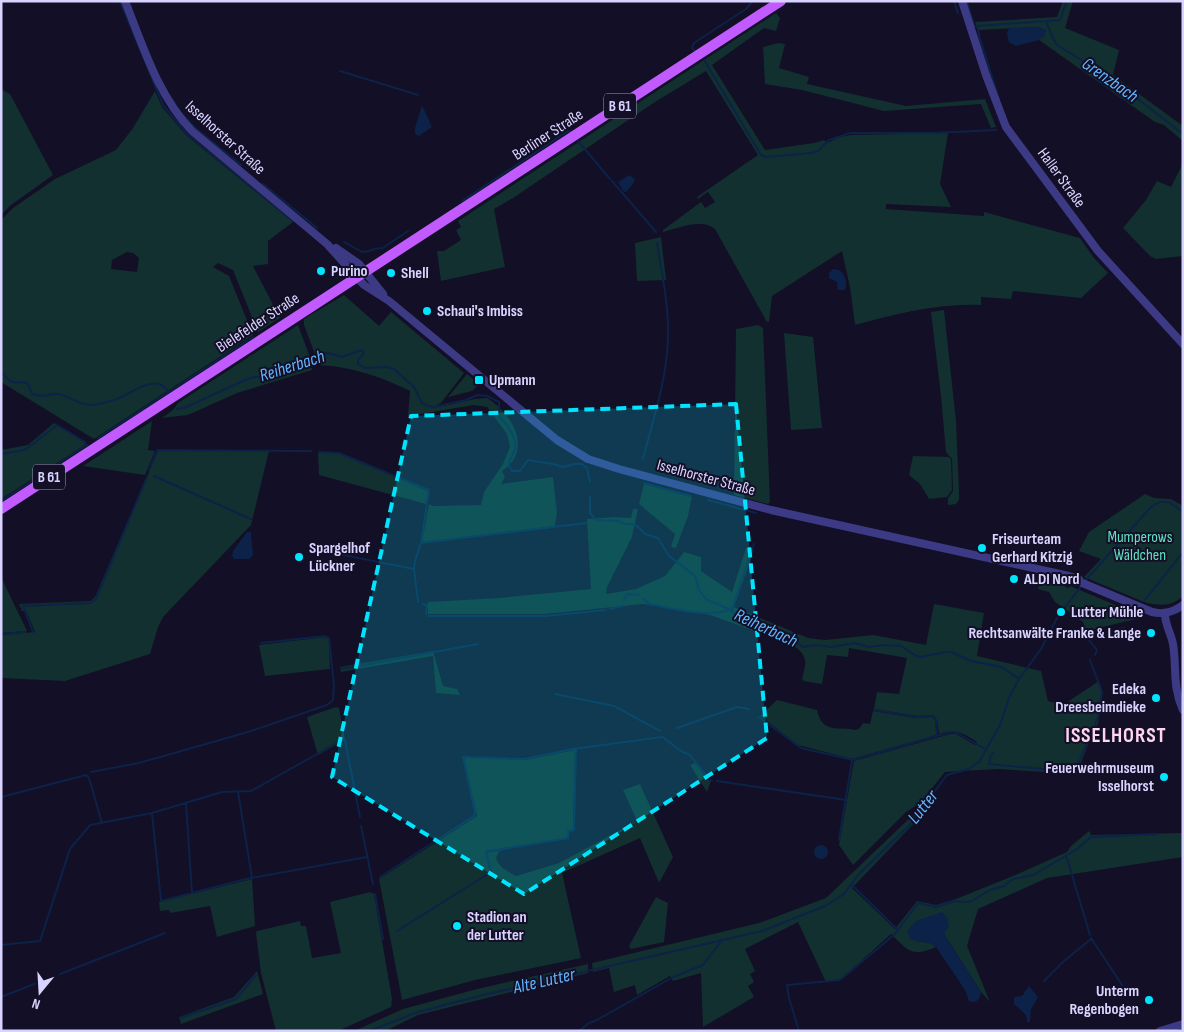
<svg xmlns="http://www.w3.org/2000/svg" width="1184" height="1032" font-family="'Sofia Sans Condensed',sans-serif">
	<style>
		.green { fill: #12302f; fill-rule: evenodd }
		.water { fill: #0c2248 }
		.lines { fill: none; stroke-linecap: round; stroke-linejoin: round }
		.stream { stroke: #0c2248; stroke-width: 2 }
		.minor { stroke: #3d3a85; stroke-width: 8 }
		.major { stroke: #c25bff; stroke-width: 10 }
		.marked { fill: #00e5ff; fill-opacity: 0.2; stroke: #00e5ff; stroke-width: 4; stroke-dasharray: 10 6; stroke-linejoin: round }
		.poi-dot { fill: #00e5ff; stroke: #130f26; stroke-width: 2 }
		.labels { text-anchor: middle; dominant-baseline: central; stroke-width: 4; stroke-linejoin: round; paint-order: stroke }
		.shield { fill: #130f26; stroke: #9e99be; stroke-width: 1 }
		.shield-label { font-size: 15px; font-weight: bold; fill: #d9d4ff }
		.street-label { font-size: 16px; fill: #d9d4ff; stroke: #130f26 }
		.poi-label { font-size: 16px; font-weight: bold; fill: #d9d4ff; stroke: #130f26; text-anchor: start }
		.park-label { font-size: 16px; fill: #5fe0c0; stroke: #130f26 }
		.water-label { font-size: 18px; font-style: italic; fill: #62b6ff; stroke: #130f26 }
		.district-label { font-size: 21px; font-weight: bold; letter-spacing: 1px; fill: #ffd6f0; stroke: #130f26 }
	</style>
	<rect width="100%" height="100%" fill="#130f26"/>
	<!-- green -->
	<path class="green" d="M1063,1h10l-8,27 54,22 -6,25 70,51v15l-19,-16 -9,-3 -116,-82 6,-5v-5l-6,-3 -61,3 -3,-8 82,-5z
		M776,13l4,5 -4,13 -12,-3 -52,37 53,85 49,-7 10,-3 3,3 13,-6 11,-2 97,-2 -8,51 11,23 -65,-3v5l98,7v-4l96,26 14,20 14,15 -27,25 -68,-7 -2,8 -30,-2v8c-42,-2 -86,9 -126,20l-5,-38 -8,-36 -70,45 -3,26h-2l-52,-93c-13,-11 -36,-1 -52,3v-2l38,-28 4,6 10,-6 -7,-10 -10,7 -1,-2 61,-42 -52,-84 -51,31 -142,96 -19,11 11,58 -64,14 -4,-30h7l17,-11 -5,-10 5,-3 -3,-6z
		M778,43l7,1 -6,24 30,9 -2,7 99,22 79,-7 11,28 -5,1 -10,-24 -97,7 -82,-21 -37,-6 -2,-37z
		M1,89l9,5 43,81 -42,30 -10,10z
		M155,91l7,16 24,28 107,87 -25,19v23l-15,2 27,52 -22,14 -25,-62 -15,-7 -5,4 16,9 24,59 -159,104 -93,-57v-162l12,-12 42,-29 61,-29 17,-22zM127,252l6,1 6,5 -2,14 -26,-3 1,-9z
		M1183,163v93l-27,3 -6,-3 -27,-28 23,-28 11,-19 14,6z
		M661,237l5,43 -29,1 -2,-38z
		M344,295l35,31 12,-14 73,61 -23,30 -4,2 1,2 37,-8 12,-1c25,15 47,52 15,73l3,6 -4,7 52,-7 4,35 -2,14 -133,16 7,-38 4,2 48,-1 3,-13 19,-28 7,-17 -3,-13 -20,-27 -13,-2 -66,11 2,-25c-30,-15 -58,-24 -91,-26l-15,-40v-6z
		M944,310l12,111 3,71v8l-3,4 -8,1v-7l5,-7 -1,-32 -6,-7 -5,-56 -10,-84z
		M298,325l13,35 1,10 -75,23 -49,22 -26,3 11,-8 5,-7z
		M758,325l5,3 7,174 -2,2 -34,-9 2,-166z
		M784,333l29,4 9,91 -31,2z
		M467,374l12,10 -7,7 -24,6z
		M152,421l-4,29 7,1 -10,24 -62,-9z
		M54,423l30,19 1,3 -84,54v-49l27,-5z
		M158,451h111l-18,74 -88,92 -5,10 -8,27 -85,27 -64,-3v-43l34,-3 -9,-21h-4l-3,-7 71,-3 5,-4z
		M318,453h22l88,38 -2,13 -107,-29z
		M913,456l36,1 2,2 1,31 -5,7 -18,2 -9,-15 -11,-9z
		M644,484l48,13 -4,19 -12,32 -5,-1 4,-13 -36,-30z
		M1145,494l9,4 17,1 12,7v90c-11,11 -25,10 -39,6l-60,-25 17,-18 -22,-8 10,-19z
		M633,509h5l-6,28 -25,50 -1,7 30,-5 29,-13 19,-24 17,5v14l31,21 14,-44 8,2 -20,57 74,31 17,2 48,-5 53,10 8,-41 50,9 -7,43 64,15 7,30 15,4 36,-24 3,8 -4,35 -5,7 -6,16 -10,27 -79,-5 -53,3 -24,30 -15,10 -53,53 -14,-20 15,-84 96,-27h6l19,11 2,-3c-16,-10 -21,-13 -38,-8l-2,-14 -4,-5 -16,1 -43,-7 3,-17 22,2 8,-36 -58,-10 -1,9 -21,-2 -5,29 -18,-3 -2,-2c5,-18 6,-24 -11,-35l-81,-29 -67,-11 -97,10h-118v-12l71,-4 92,-9 -4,-70 26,-2 18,1z
		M1041,576l25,8 -1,3 4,1 1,-2 74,31 -58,14 -3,-9 -28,-20 -6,-10 -11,-3z
		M1,577l26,54 -26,2z
		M325,637l4,2 1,30 -65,7 -6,-31z
		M433,651l10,35 14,3 3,6 -24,-2 -3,-37 -92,16 -1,-5z
		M777,700l40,10c5,25 23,16 39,20l4,-2 3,-5 7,1 3,-13 43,7 16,-1 3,3 2,15 -85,24 -54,-14 -38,-29z
		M336,707l3,1 6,32 -27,15 -11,-38z
		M575,750l-2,79 -6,2v7l-82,13v1l16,-1 -3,2 -2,5c3,10 12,13 20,18l43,-13 78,-42 -14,-31 17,-6 33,73 -14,26 -19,-45 -78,35 19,85 -106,22 -73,20 -23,-121 98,-63 -13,-59 61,3z
		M695,763l13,17 3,1 -4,11 -17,-27z
		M915,813l7,2 -70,73 43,41 22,-28 19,4 20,-6 57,-23 54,-24 4,-6 18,-15 2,4 91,-2 1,-2v26l-136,21 -69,31 -11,37 23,56 -9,-10 -37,-58 -28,7 15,2 5,4c-25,11 -28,3 -45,-13l-51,46 -14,2 -28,-60 -53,27 10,22 -5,3 4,8 -6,4 6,11 -51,30 -2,-54 -28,8 -3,-5 -33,19 -2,-10 -21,7 -5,-24 -16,4 -1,-9 167,-40 67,-25z
		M252,879l3,47 -38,11 -7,-31 -40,7 -1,-3 -9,1 -1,-9z
		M370,892l4,2 18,105 -1,8 -53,24h-62l-15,-58 -5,-40 1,-2 43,-10 1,5h5l6,32 29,-5 -11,-51z
		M656,897l12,6 -4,39 -33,7 -2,-3z
		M588,964v9l-170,42 -33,16h-31l49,-22 74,-20z
		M257,971l6,23 -82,30 -2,-7 55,-20z"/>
	<!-- water -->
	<path class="water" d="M1039,27l7,3 -1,5 -6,5 -23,6 -7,-4 -2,-8 2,-6z
		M422,105l10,22 -13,9 -4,-2v-6z
		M629,175l6,4 -2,5 -7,8 -3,-1 -5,-9z
		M833,269l6,1c6,4 9,13 6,20h-7l-1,-8 -8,-4v-5z
		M247,532h4l2,23 -4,4h-15l-2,-3 1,-5z
		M814 852a7 7 0 1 1 14 0a7 7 0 1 1-14 0Z
		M942,912l5,6 2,8 -5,8 37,58c-1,7 -4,12 -12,9l-4,-11 -29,-43c-8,-7 -17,-4 -26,-8l-3,-8 9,-10z
		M1029,986l9,11 -7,12 -1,13h-3l-1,-7 -12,-11v-7l8,-1z"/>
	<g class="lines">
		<!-- stream -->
		<path class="stream" d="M120,1l43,104 24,29 106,87
			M954,1l4,12
			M967,1l7,24 3,2
			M1046,21l6,16 5,8 55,34 71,55
			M695,51l-3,-3 2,-5 52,-34 7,-8
			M704,60l57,95 5,2 46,-4 6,-2 11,-11 21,-7h83l63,-3
			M340,71l78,24
			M999,99l-19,-60 -3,-13 83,-6 7,-19
			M184,116l10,11 47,38
			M578,141l32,38
			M612,181l44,51
			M263,184l54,44
			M462,201l106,-70 3,1
			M344,242l18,10 7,-1 5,-2 9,-1 25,-17
			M1,371c7,10 11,13 23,11l4,2 4,10c4,1 8,2 12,2 7,-1 11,-4 18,-1 10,3 18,10 29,10 8,0 19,-4 26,-6 15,-6 40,-27 51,-7
			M177,409l7,-1 61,-28 9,-3h12l23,-14 28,-8 11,-2 14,4 19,-7 3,2 -1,3 -5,5v4l6,4 23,-1 7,2 20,18 8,16 6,3 6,1 32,-7 12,-5 9,1 12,6v14c7,7 19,23 16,33 -3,9 -10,13 -3,22h8l8,-11 25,4 10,3 12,-3h7l5,4 3,14
			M98,438l155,-101
			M319,452l20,1 90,37 -8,53 -6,18 -1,8 4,33
			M1,454l23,-4 5,-3 28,-22 28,17 1,2
			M643,459c10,-39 24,-80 25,-121 1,-32 -6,-64 -11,-95
			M149,470l8,-20 154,1
			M154,476l97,43
			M644,483l47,13
			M590,497v16l6,7 23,1 5,3h7l6,2 8,8 13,4 11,18 26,20 4,14 8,10 20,8 22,15 45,17 9,7 14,-2 14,2 24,-4 13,4 18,-2 15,1 15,10 5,1 24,-5h6l20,9 31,6 17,12
			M708,500l48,13
			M1,501l86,-56
			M421,543l166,-20
			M328,552l86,17
			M1085,581l66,-74 9,-5h9l14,10
			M644,599l5,5c22,4 59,14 79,6
			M624,600l3,-6 12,1
			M1145,600l38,-48
			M423,604l4,1 -1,9
			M610,609l13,-3
			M732,610l22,-66
			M428,616h118l59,-6
			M1118,629l6,-1
			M33,632l-10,-26 67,-3 6,-4 51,-122
			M1,634l24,-2
			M1095,655l2,-5 -8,-10 1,-4 21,-5
			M341,669l137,-25
			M555,694l59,12 46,25
			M874,710l42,7 17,-1 3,4 1,16
			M759,717l42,31 52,12 98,-28 6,1 30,17
			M677,728l60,-21 12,2
			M994,753l-3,2 -2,9 86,8 23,-55 4,-25 -12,-32
			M91,772l48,-9 109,-31 79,-27 6,-5 1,-15 -5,-47 -4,-2 -64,7
			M717,781l129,19
			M238,792l14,86
			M1,797l85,-22 3,3 13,45
			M186,803l6,90
			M152,813l9,88 85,-22 121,-22
			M361,826l12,58
			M839,840l13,-79
			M1066,855l24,80
			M380,877l94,-61 1,-4 -12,-55 61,2 49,-10 89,-12c9,4 16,16 27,17l20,25 3,2
			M851,884l47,46
			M375,894l8,45
			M397,931l94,-59 -5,-20 82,-14v-6l6,-2 2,-81
			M1091,938l31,47
			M1,945l39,-4 30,-92 20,-24 62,-12 70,-21 29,-1 93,-52 1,1 15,77
			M1044,981l20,-20 27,-22
			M1,997l164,-64
			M180,1018l56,-19 20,-24
			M369,1031l49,-19 61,-16 283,-65 63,-25 19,-12 14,-19 64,-62 3,-9 22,-29 22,-6 10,-7 21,-37 9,-27 10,-19 22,-30 16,-31 25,-33
			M579,1031l10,-8 8,-3 76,-43 30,-12 18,-24
			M799,1031l-10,-33 -2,-13 53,-5 55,-46 23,-31 18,4 19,-6 10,1 7,-1 18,-11 14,-4 9,-7 20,-4 43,-25 15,-13 66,-3"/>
		<!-- minor -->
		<path class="minor" d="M125,1c18,45 33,95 67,130l135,113 37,41 25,16 168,139 31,19 31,10 152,41 298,66 10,3 1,3
			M962,1l24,74 20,52 92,124 85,93
			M336,248l23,16 24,30
			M1076,582h4l72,30c12,3 21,0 31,-7
			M1165,614c0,11 6,19 8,30 4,24 -1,42 10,66
			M1160,1031l23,-7"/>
		<!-- major -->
		<path class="major" d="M1,509l780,-508"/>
	</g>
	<!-- marked area -->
	<path class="marked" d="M736,404l31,334 -243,156 -192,-117 79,-361z"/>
	<!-- markers -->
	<g class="poi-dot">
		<circle cx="321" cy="271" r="5"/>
		<circle cx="391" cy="273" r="5"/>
		<circle cx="427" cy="311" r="5"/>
		<rect x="474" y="375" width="10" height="10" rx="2.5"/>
		<circle cx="982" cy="548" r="5"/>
		<circle cx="299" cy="557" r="5"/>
		<circle cx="1014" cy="579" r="5"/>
		<circle cx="1061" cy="612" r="5"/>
		<circle cx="1151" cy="633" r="5"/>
		<circle cx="1156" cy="698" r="5"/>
		<circle cx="1164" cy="777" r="5"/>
		<circle cx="457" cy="926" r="5"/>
		<circle cx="1149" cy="1000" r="5"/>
	</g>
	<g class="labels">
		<!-- shield labels -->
		<g class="shield">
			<rect x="604" y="93.5" width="32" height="25" rx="4"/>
			<rect x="33" y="464.5" width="32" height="25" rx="4"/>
		</g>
		<g class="shield-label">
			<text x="620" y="106">B 61</text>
			<text x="49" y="477">B 61</text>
		</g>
		<!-- street labels -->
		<g class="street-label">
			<text transform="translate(548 135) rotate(-33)">Berliner Straße</text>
			<text transform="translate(225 138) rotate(42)">Isselhorster Straße</text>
			<text transform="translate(1061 178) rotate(54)">Haller Straße</text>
			<text transform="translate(258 323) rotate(-33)">Bielefelder Straße</text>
			<text transform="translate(706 478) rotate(15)">Isselhorster Straße</text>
		</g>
		<!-- poi labels -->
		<g class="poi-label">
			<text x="331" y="271">Purino</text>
			<text x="401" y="273">Shell</text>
			<text x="437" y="311">Schaui's Imbiss</text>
			<text x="489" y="380">Upmann</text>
			<text x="992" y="539">Friseurteam<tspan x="992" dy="18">Gerhard Kitzig</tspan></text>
			<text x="309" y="548">Spargelhof<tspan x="309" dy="18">Lückner</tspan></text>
			<text x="1024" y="579">ALDI Nord</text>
			<text x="1071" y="612">Lutter Mühle</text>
			<text x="1141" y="633" text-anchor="end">Rechtsanwälte Franke &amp; Lange</text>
			<text x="1146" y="689" text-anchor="end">Edeka<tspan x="1146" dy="18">Dreesbeimdieke</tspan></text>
			<text x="1154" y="768" text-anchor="end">Feuerwehrmuseum<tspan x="1154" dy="18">Isselhorst</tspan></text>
			<text x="467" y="917">Stadion an<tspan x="467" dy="18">der Lutter</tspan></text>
			<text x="1139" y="991" text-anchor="end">Unterm<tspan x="1139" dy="18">Regenbogen</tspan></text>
		</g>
		<!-- park labels -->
		<g class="park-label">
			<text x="1140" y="537">Mumperows<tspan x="1140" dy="18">Wäldchen</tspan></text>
		</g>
		<!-- water labels -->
		<g class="water-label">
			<text transform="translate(1110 80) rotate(35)">Grenzbach</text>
			<text transform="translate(292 366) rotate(-18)">Reiherbach</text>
			<text transform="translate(766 628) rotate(25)">Reiherbach</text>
			<text transform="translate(923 807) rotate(-52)">Lutter</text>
			<text transform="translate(544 981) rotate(-13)">Alte Lutter</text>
		</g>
		<!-- district labels -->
		<g class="district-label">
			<text x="1116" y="735">ISSELHORST</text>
		</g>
	</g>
	<!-- border -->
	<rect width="1184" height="1032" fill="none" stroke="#d9d4ff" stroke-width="5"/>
	<!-- north arrow -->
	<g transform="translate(40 992) rotate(198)" stroke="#130f26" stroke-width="4" paint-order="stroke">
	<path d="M0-4L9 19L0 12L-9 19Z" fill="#d9d4ff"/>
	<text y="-8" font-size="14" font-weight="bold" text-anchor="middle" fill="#d9d4ff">N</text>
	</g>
</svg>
